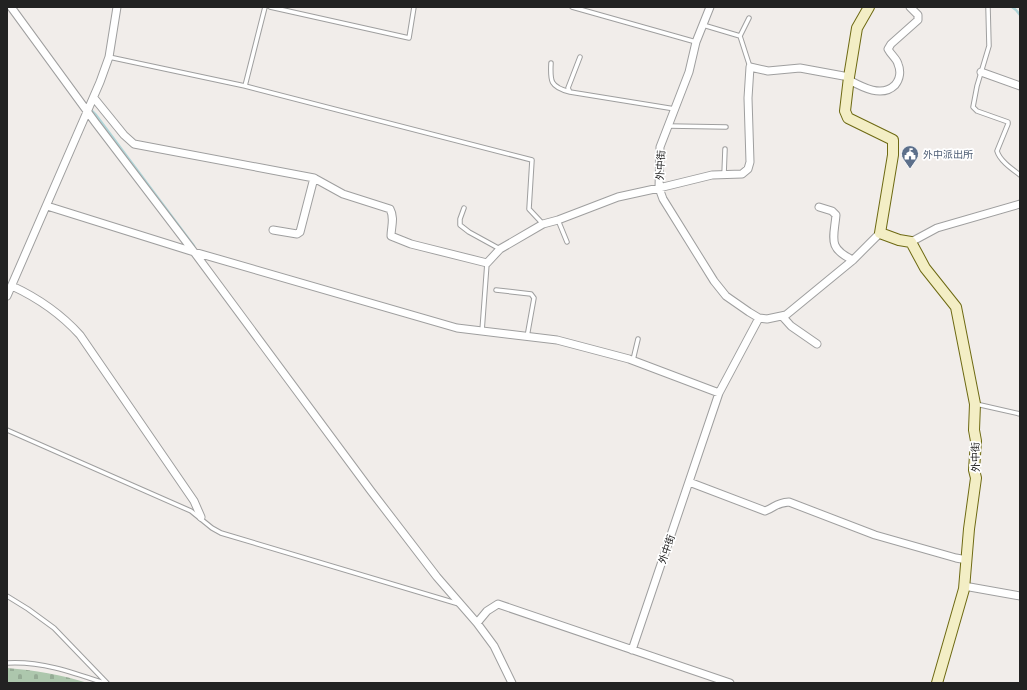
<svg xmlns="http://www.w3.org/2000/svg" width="1027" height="690" font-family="Manrope,'Noto Sans TC',sans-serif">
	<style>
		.cemetery { fill: url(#cemetery-stones) }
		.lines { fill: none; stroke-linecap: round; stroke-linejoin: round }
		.stream { stroke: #b0d5d8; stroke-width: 2.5 }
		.lane-casing { stroke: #9f9f9f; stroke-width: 5.5 }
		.street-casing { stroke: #9f9f9f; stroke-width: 9 }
		.secondary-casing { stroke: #6e6a13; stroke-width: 12 }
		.lane { stroke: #fff; stroke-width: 3.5 }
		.street { stroke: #fff; stroke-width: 7 }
		.secondary { stroke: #f3eec5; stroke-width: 10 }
		.labels { text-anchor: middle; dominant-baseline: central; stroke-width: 3.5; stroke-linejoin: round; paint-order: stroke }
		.service-label { font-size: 10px; fill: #4e5e75; stroke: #fff; text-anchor: start }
		.street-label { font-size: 10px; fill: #222; stroke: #fff }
	</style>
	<defs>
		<pattern id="cemetery-stones" width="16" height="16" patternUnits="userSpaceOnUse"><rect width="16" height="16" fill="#adc7ad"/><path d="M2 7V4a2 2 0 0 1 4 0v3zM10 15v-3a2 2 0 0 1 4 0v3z" fill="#95ab95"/></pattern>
	</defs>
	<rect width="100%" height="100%" fill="#f1edea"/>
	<!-- cemetery -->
	<path class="cemetery" d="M7,668c27,2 55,7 81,15h-81z"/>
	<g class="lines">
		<!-- stream -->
		<path class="stream" d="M1012,7l4,3 4,5
			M91,110l5,5 98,131"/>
		<!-- lane casing -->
		<g class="lane-casing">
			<path id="lane" d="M270,7l139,31 5,-31
				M572,7l124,35
				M988,7l1,39 -12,40 -4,21 4,4 31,11v2l-11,27c3,10 15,18 23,24
				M703,25l37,11 10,31
				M740,36l9,-18
				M109,57l136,29 287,74 -3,49 14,15
				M580,57l-12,31 2,4 105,17
				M551,63c-1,18 -1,24 19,29
				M245,86l20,-79
				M669,126l57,1
				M724,175l1,-26
				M464,208l-4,11v6l9,7 31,17
				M558,220l9,22
				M496,290l35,4 3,4 -7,39
				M482,331l5,-68
				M633,360l5,-21
				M976,404l44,10
				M7,430l184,81 21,17 9,5 238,71
				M7,596l21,13 26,19 53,55
				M7,663c34,-2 65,9 97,20"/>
		</g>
		<!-- street casing -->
		<g class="street-casing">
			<path id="street" d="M11,7l84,115 99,130 177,239 66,86 40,46 17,23 18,37
				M710,7l-14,35 -7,30 -29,75 -1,41 4,11 51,82 12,15 23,16 10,6 8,1 19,-4 67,-55 27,-27
				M981,72l39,14
				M849,80c13,7 33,18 46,5 5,-6 6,-14 3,-21 -1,-5 -7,-9 -10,-15l3,-5 27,-24v-5l-8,-8
				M94,98l30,37 10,9 180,34 29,16 47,15c5,9 1,18 1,27l20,8 76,19 13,-14 43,-25 15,-4 60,-23 41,-9 53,-13 30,-1 6,-5 2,-7 -2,-64 2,-31 18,4 32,-3 49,9
				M47,206l147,46 263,76 100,12 72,19 90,34
				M819,207l13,4 4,4c-2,23 -9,33 17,45
				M273,230l24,4 3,-2 14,-54
				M911,242l26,-14 83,-24
				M12,286c26,12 49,28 68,49l114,166 7,16
				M7,296l93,-214 9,-25 8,-50
				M782,316l9,10 26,18
				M689,482l76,29c11,-4 10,-8 24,-9l86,33 81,23 11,2
				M964,586l56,10
				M477,623l10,-12 11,-7 232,79
				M632,650l87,-257 40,-75"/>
		</g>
		<!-- secondary casing -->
		<g class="secondary-casing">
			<path id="secondary" d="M869,7l-12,21 -8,49 -4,34 3,7 45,22v15l-13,78 19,7 12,2 14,26 31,39 19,97 -1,26 2,11 -2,29 2,8 -7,51 -5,60 -27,94"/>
		</g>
		<!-- lane -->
		<use href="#lane" class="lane"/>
		<!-- street -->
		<use href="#street" class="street"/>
		<!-- secondary -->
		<use href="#secondary" class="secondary"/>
	</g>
	<!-- icons -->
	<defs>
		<g id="civic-pin" transform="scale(0.9)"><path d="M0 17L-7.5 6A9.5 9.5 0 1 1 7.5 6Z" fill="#5c6f8a" stroke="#fff"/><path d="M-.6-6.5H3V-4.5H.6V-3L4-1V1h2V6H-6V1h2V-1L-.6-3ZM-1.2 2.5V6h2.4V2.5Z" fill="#fff"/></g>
	</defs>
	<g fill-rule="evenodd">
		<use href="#civic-pin" x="910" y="154"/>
	</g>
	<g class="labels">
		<!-- service labels -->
		<g class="service-label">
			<text x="923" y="154">外中派出所</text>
		</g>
		<!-- street labels -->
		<g class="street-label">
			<text transform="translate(660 165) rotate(-87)">外中街</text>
			<text transform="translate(975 457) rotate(-91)">外中街</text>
			<text transform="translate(666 549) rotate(-71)">外中街</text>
		</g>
	</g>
	<!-- border -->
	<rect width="1027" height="690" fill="none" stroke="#222222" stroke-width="16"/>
</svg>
